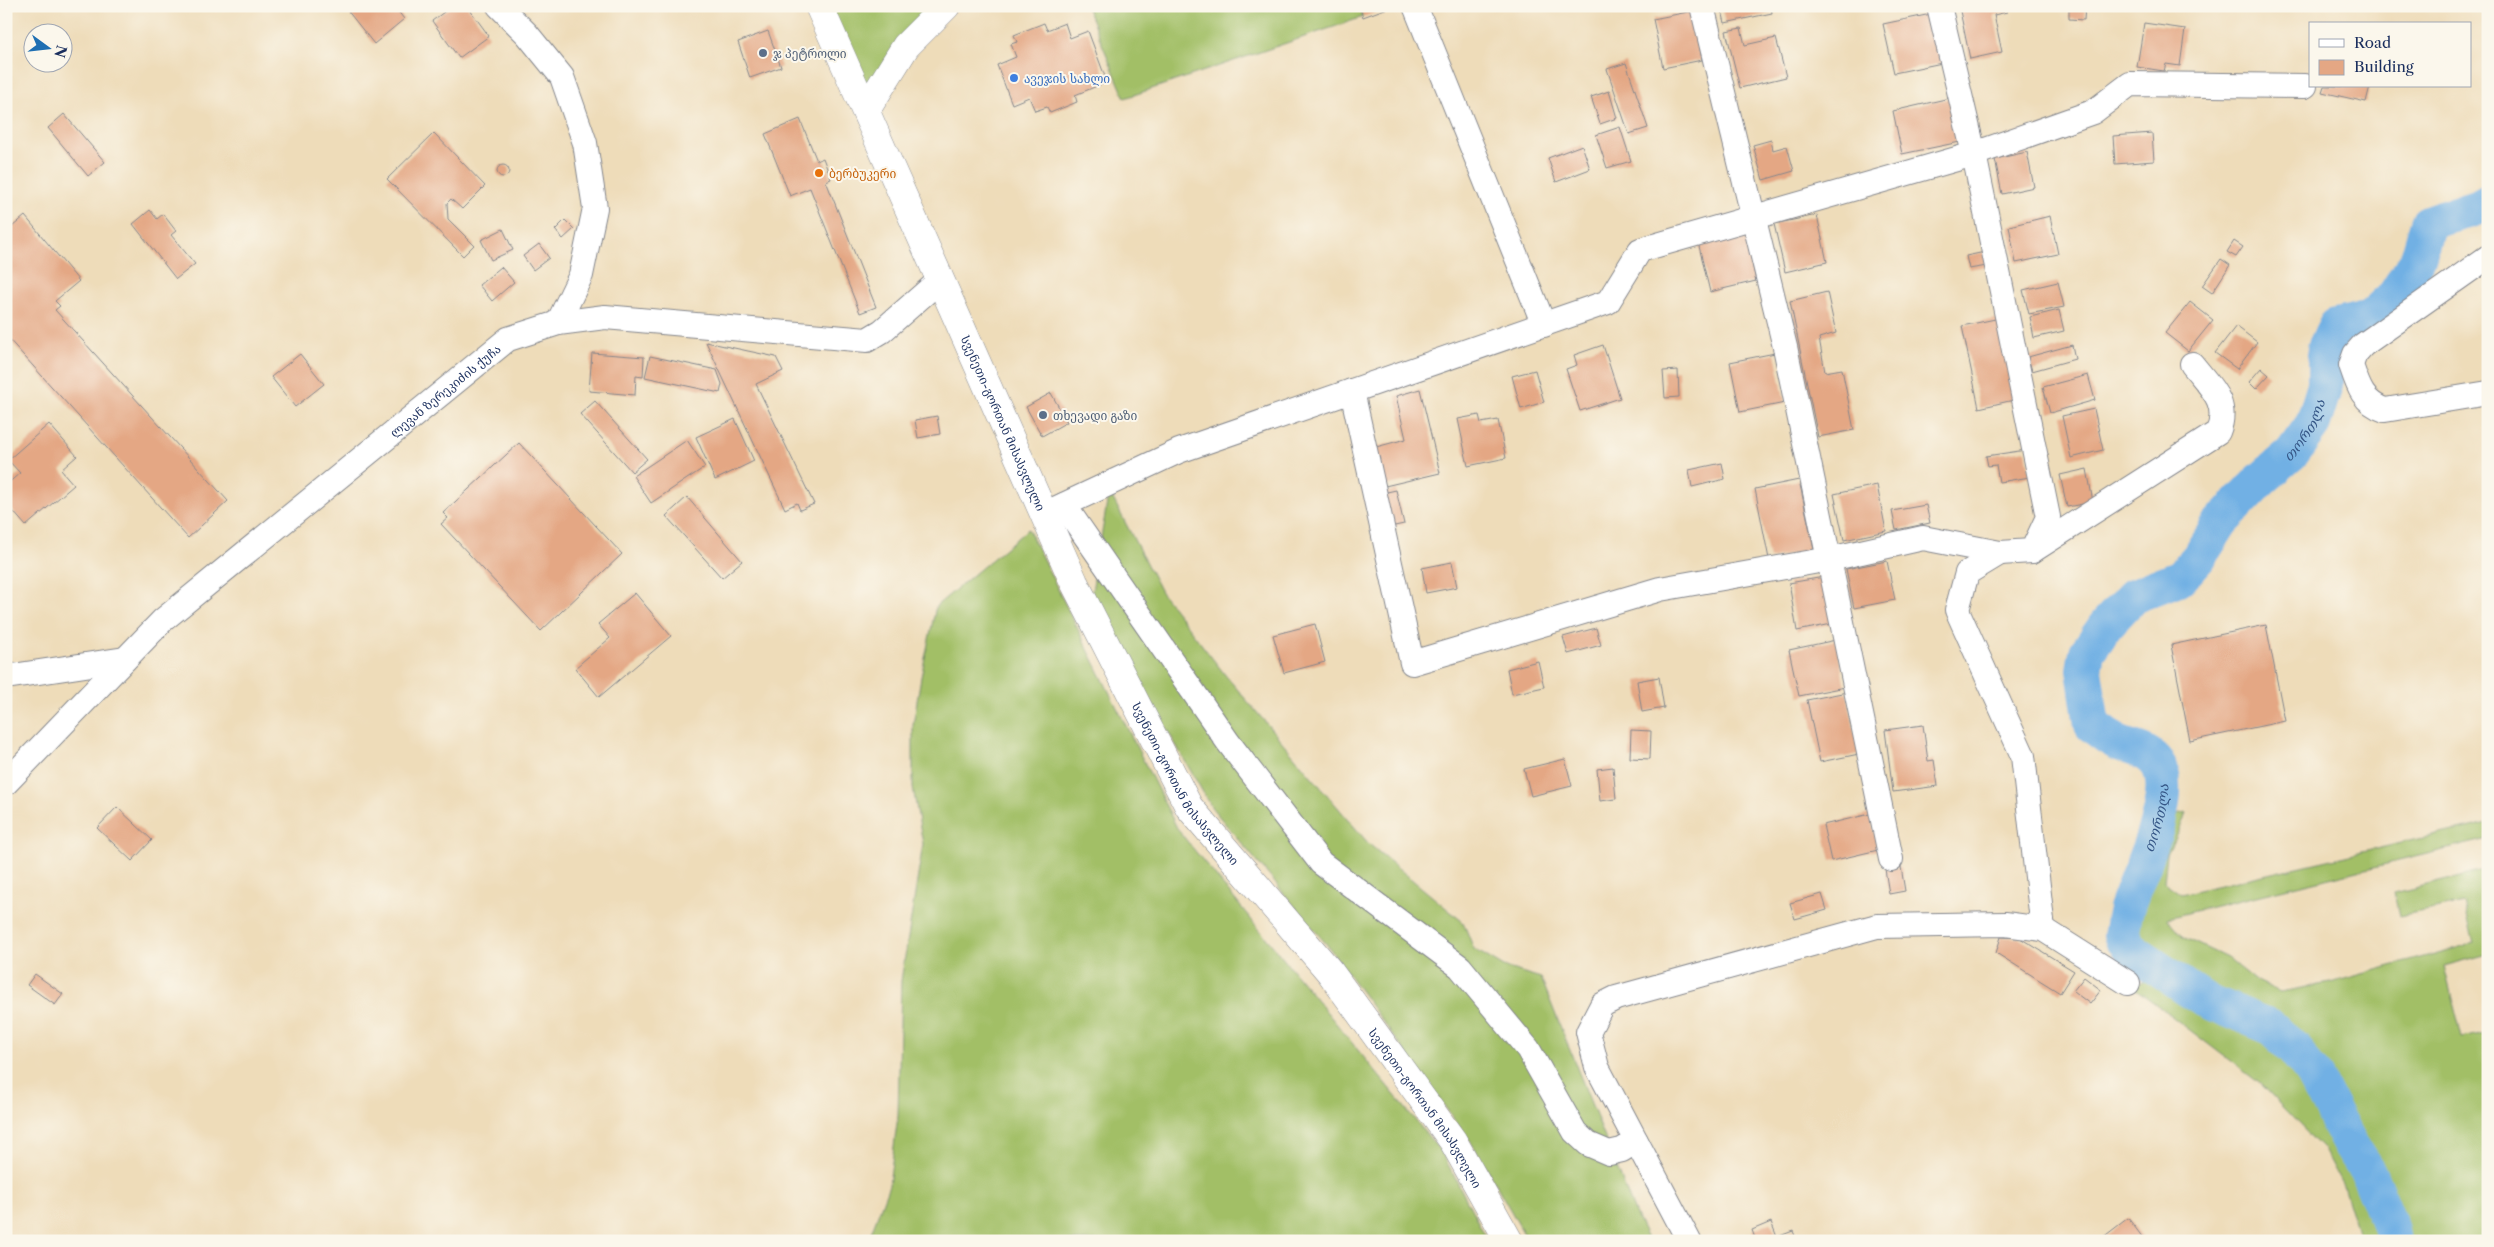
<svg xmlns="http://www.w3.org/2000/svg" width="2494" height="1247" font-family="'Libre Caslon Text','Noto Serif Georgian',serif">
	<style>
		.grass { fill: #a2bf66; stroke: #5e7762 }
		.lines { fill: none; stroke-linecap: round; stroke-linejoin: round }
		.river { stroke: #71b0e4; stroke-width: 36 }
		.building { fill: #e4a784 }
		.minor-casing { stroke: #84868c; stroke-width: 26 }
		.secondary-casing { stroke: #84868c; stroke-width: 29 }
		.minor { stroke: #fff; stroke-width: 24 }
		.secondary { stroke: #fff; stroke-width: 28 }
		.service-dot { fill: #5c6f8a; stroke: #fbf7ec; stroke-width: 2 }
		.shop-dot { fill: #3f7fe0; stroke: #fbf7ec; stroke-width: 2 }
		.food-dot { fill: #e8710a; stroke: #fbf7ec; stroke-width: 2 }
		.labels { text-anchor: middle; dominant-baseline: central; stroke-width: 4; stroke-linejoin: round; paint-order: stroke }
		.service-label { font-size: 12px; fill: #4e5e75; stroke: #fbf7ec; text-anchor: start }
		.shop-label { font-size: 12px; fill: #366cbe; stroke: #fbf7ec; text-anchor: start }
		.food-label { font-size: 12px; fill: #c56008; stroke: #fbf7ec; text-anchor: start }
		.street-label { font-size: 12px; fill: #1b2f5e; stroke: #fbf7ec }
		.water-label { font-size: 14px; font-style: italic; fill: #355686; stroke: #fbf7ec }
	</style>
	<rect width="100%" height="100%" fill="#fbf7ec"/>
	<filter id="ink" filterUnits="userSpaceOnUse"><feTurbulence type="fractalNoise" baseFrequency=".02" numOctaves="2"/><feDisplacementMap in="SourceGraphic" scale="10" xChannelSelector="R" yChannelSelector="G"/><feConvolveMatrix kernelMatrix="1 2 1 2 8 2 1 2 1" color-interpolation-filters="sRGB"/></filter>
	<filter id="wash" filterUnits="userSpaceOnUse"><feTurbulence type="fractalNoise" baseFrequency=".0096" numOctaves="4" result="noise"/><feDisplacementMap in="SourceGraphic" scale="20" xChannelSelector="R" yChannelSelector="G"/><feGaussianBlur stdDeviation="1.12" result="paint"/><feColorMatrix in="noise" values="0 0 0 0 0 0 0 0 0 0 0 0 0 0 0 0 0 1.4 0 .05"/><feComposite in="paint" operator="in"/></filter>
	<g filter="url(#wash)">
		<rect width="100%" height="100%" fill="#eedcb9"/>
		<!-- grass -->
		<path class="grass" d="M819,6h127l-80,104z
			M1086,6h273l4,11 -238,81z
			M1109,491l52,101 65,84 143,168 94,78 11,27 30,18 37,11 96,240 11,23h-120l-51,-90 -149,-205 -116,-138 -121,-211z
			M1028,529l150,301 264,323 46,88h-620l21,-56 9,-69 3,-135 22,-137 -10,-56v-63l8,-48 15,-71z
			M2187,813l-20,41 -3,28 17,12 307,-71v16l-321,79 16,19 44,21 27,22 26,12 50,-9 144,-40 -10,-40 -65,13 -5,-23 94,-23v84l-44,12 18,72 26,-6v209h-128l-17,-55 -19,-36 -66,-68 -126,-96 32,-13 -32,-22 -11,-16 5,-25 33,-92z"/>
		<g class="lines">
			<!-- river -->
			<path class="river" id="s1" d="M2394,1241l-3,-13 -23,-56 -20,-31 -35,-68 -19,-24 -22,-21 -69,-29 -71,-48 -11,-16c2,-9 3,-18 5,-26 11,-35 53,-114 31,-146 -9,-12 -20,-13 -33,-18 -12,-4 -22,-12 -32,-20l-8,-55 3,-18 19,-27 27,-29 48,-19 18,-20 22,-35 40,-42 31,-27 21,-29 12,-39v-37l11,-22 34,-8 25,-23 23,-37 10,-35c18,-8 45,-11 60,-21"/>
		</g>
		<g id="blocks">
			<!-- building -->
			<path class="building" d="M349,6h45l10,13 -30,25 -27,-34z
				M452,6h15l22,30 -30,22 -27,-37z
				M1359,6h34l-30,11z
				M1721,6h50l1,7 -47,10z
				M1959,6h47l1,6 -13,3 8,37 -32,7z
				M2069,6h16l-1,14 -15,-1z
				M1693,11l9,49 -39,8 -10,-49z
				M1931,14l11,49 -48,10 -11,-49z
				M1044,23l3,7 18,-7 5,15 18,-7 19,51 -32,13 2,7 -27,11 -3,-6 -12,4 -6,-14 -17,7 -15,-39 19,-8 -5,-13 6,-2 -3,-7z
				M2144,23l41,6 -5,37 -14,-2 -2,7 -27,-4z
				M1741,28l4,17 31,-7 10,39 -46,11 -14,-57z
				M768,31l13,36 -31,11 -12,-36z
				M1626,63l22,65 -19,6 -22,-65z
				M2324,86h46l-4,16 -44,-10z
				M1609,91l8,27 -17,6 -9,-27z
				M1950,98l10,44 -58,12 -9,-43z
				M64,114l41,48 -17,14 -40,-48z
				M800,119l17,42 6,-3 8,21 -5,2 50,126 -16,6 -50,-125 -20,8 -25,-62z
				M1620,127l11,34 -24,7 -11,-33z
				M434,133l51,53 -23,23 -11,-10 -4,4 1,16 26,26 -11,11 -76,-77z
				M2152,133l2,28 -39,3 -2,-28z
				M1771,140l2,10 14,-4 7,25 -31,9 -10,-35z
				M1582,145l8,24 -34,13 -8,-24z
				M2027,152l7,35 -32,7 -7,-35z
				M497 171a6 6 0 1 1 12 0a6 6 0 1 1-12 0Z
				M150,210l7,9 6,-5 13,17 -5,4 24,29 -19,15 -43,-55z
				M1817,215l10,47 -42,10 -11,-48z
				M25,216l54,65 -24,20 5,5 -5,4 173,191 -40,37 -182,-202v-104z
				M2050,216l8,38 -42,9 -7,-37z
				M565,220l9,9 -11,10 -8,-9z
				M503,229l10,21 -22,10 -10,-20z
				M1745,231l11,50 -46,11 -12,-50z
				M2234,241l9,6 -7,10 -9,-5z
				M539,244l10,14 -16,12 -10,-14z
				M1985,252l2,14 -18,3 -3,-13z
				M2221,259l9,6 -18,28 -10,-7z
				M501,267l13,15 -22,19 -13,-16z
				M2058,282l6,25 -35,7 -6,-24z
				M1827,292l9,41 -17,5 6,34 17,-3 12,61 -36,7 -28,-136z
				M2190,302l23,18 -25,31 -23,-18z
				M2059,310l5,21 -30,7 -4,-21z
				M2000,318l18,81 -39,9 -17,-82z
				M2236,326l21,16 -20,27 -22,-16z
				M706,342l70,15 7,14 -27,13 58,120 -14,6 -3,-7 -12,6z
				M1603,345l17,53 -40,13 -14,-42 11,-4 -3,-10z
				M2072,345l3,14 -43,12 -4,-14z
				M592,353l52,4 -1,20 -7,-1 -1,19 -46,-4z
				M1775,353l10,50 -45,9 -10,-50z
				M300,354l24,30 -29,23 -24,-30z
				M650,356l67,14 5,14 -2,9 -75,-16z
				M2261,368l8,7 -13,14 -7,-7z
				M1535,370l9,32 -23,7 -9,-33z
				M1678,370l1,27 -14,1 -2,-27z
				M2088,375l7,25 -45,13 -7,-26z
				M1420,389l20,84 -55,13 2,6 9,-2 8,34 -14,3 -10,-40 5,-1 -9,-39 30,-8 -10,-43z
				M1051,393l16,29 -25,14 -16,-29z
				M595,401l52,58 -15,13 -52,-58z
				M2094,409l9,41 -32,8 -9,-42z
				M1479,415l2,8 17,-3 8,38 -38,8 -10,-47z
				M937,416l3,18 -22,4 -3,-18z
				M735,419l19,42 -39,19 -19,-43z
				M49,424l28,32 -16,14 13,15 -48,41 -20,-23v-18l14,-12 -12,-13z
				M687,440l18,27 -54,36 -18,-27z
				M519,443l103,111 -81,77 -100,-107 7,-6 -5,-5z
				M2026,450l4,27 -31,5 -3,-17 -8,1 -2,-10z
				M1722,463l3,16 -33,8 -3,-17z
				M2087,469l6,33 -26,5 -7,-32z
				M1799,480l15,70 -45,9 -14,-70z
				M1877,485l9,46 -42,9 -10,-46z
				M687,497l55,64 -20,17 -56,-62z
				M1926,505l4,18 -34,7 -4,-19z
				M1887,561l8,39 -41,8 -8,-39z
				M1452,562l5,25 -31,6 -4,-25z
				M1824,577l8,47 -35,7 -8,-48z
				M635,593l36,43 -72,61 -24,-29 35,-30 -12,-14z
				M1315,624l10,38 -41,11 -11,-38z
				M2266,625l19,96 -95,20 -19,-96z
				M1596,628l5,17 -33,9 -5,-17z
				M1836,640l9,47 -46,9 -10,-46z
				M1538,661l6,26 -32,7 -5,-25z
				M1659,677l5,31 -22,4 -5,-31z
				M1847,692l12,62 -39,8 -13,-62z
				M1923,725l5,36 6,-1 4,26 -45,6 -8,-62z
				M1631,730l20,1 -1,28 -20,-1z
				M1565,759l7,27 -41,10 -7,-27z
				M1613,767l3,32 -16,2 -3,-32z
				M117,807l35,33 -20,21 -35,-33z
				M1870,814l8,36 -47,11 -8,-36z
				M1901,867l4,24 -16,3 -4,-25z
				M1822,894l5,16 -32,9 -5,-16z
				M2001,937l19,1 54,33 -14,22 -64,-40z
				M35,974l28,20 -8,11 -28,-20z
				M2084,977l17,13 -11,14 -17,-13z
				M2128,1218l15,20 -4,3h-35l-2,-3z
				M1771,1222l6,15 16,-6 4,10h-41l-4,-11z"/>
		</g>
	</g>
	<g filter="url(#ink)">
		<use href="#blocks" fill-opacity="0" stroke="#84868c" stroke-width="1"/>
		<g class="lines">
			<!-- minor casing -->
			<g class="minor-casing">
				<g id="minor">
					<path d="M499,6l28,28 35,43 23,66 10,65 -14,67 -23,48"/>
					<path d="M1415,6l129,319"/>
					<path d="M1702,6l83,341 106,512"/>
					<path d="M2488,257l-125,88 -8,9 -4,11c7,21 12,38 34,45l103,-17"/>
					<path d="M1352,391l60,272 248,-74 170,-30 93,-21 77,15 32,-2 16,-34 -74,-363 -35,-148"/>
					<path d="M1064,505l164,237 93,121 139,104 68,82 47,83 13,12 21,9 13,-3 14,-9"/>
					<path d="M1044,514l135,-63 429,-149 32,-52 334,-96 119,-42 37,-28 175,2"/>
					<path d="M2032,551l186,-119c12,-30 -8,-45 -26,-68"/>
					<path d="M2000,553l-33,20 -10,37 66,146 20,173"/>
					<path d="M6,677l119,-18"/>
					<path id="s2" d="M6,783l157,-163 345,-281 50,-16 47,-6 262,23 15,-9 58,-51"/>
					<path d="M1689,1241l-92,-174 -9,-35 14,-27 14,-7 261,-72 128,-2 38,5 85,54"/>
				</g>
			</g>
			<!-- secondary casing -->
			<g class="secondary-casing">
				<g id="secondary">
					<path id="s3" d="M819,6l255,576 115,225 141,165 123,169 56,100"/>
					<path d="M866,110l40,-64 40,-40"/>
				</g>
			</g>
			<!-- minor -->
			<use href="#minor" class="minor"/>
			<!-- secondary -->
			<use href="#secondary" class="secondary"/>
		</g>
	</g>
	<!-- markers -->
	<g class="service-dot">
		<circle cx="763" cy="53" r="5"/>
		<circle cx="1043" cy="415" r="5"/>
	</g>
	<circle class="shop-dot" cx="1014" cy="78" r="5"/>
	<circle class="food-dot" cx="819" cy="173" r="5"/>
	<g class="labels">
		<!-- service labels -->
		<g class="service-label">
			<text x="773" y="53">ჯ პეტროლი</text>
			<text x="1053" y="415">თხევადი გაზი</text>
		</g>
		<!-- shop labels -->
		<g class="shop-label">
			<text x="1024" y="78">ავეჯის სახლი</text>
		</g>
		<!-- food labels -->
		<g class="food-label">
			<text x="829" y="173">ბერბუკერი</text>
		</g>
		<!-- street labels -->
		<g class="street-label">
			<text stroke="none"><textPath href="#s2" startOffset="590">ლევან ზერეკიძის ქუჩა</textPath></text>
			<text stroke="none"><textPath href="#s3" startOffset="456">სვენეთი-გორთან მისასვლელი</textPath></text>
			<text stroke="none"><textPath href="#s3" startOffset="861">სვენეთი-გორთან მისასვლელი</textPath></text>
			<text stroke="none"><textPath href="#s3" startOffset="1266">სვენეთი-გორთან მისასვლელი</textPath></text>
		</g>
		<!-- water labels -->
		<g class="water-label">
			<text stroke="none"><textPath href="#s1" startOffset="1076">თორთლა</textPath></text>
			<text stroke="none"><textPath href="#s1" startOffset="551">თორთლა</textPath></text>
		</g>
	</g>
	<!-- margin -->
	<rect width="2494" height="1247" fill="none" stroke="#fbf7ec" stroke-width="25"/>
	<!-- legend -->
	<rect x="2309" y="22" width="162" height="65" fill="#fbf7ec" stroke="#a1a7b3"/>
	<rect x="2319" y="39" width="25" height="8" fill="#ffffff" stroke="#a1a7b3"/>
	<text x="2354" y="48" font-size="15" fill="#1b2f5e">Road</text>
	<rect x="2319" y="60" width="25" height="15" fill="#e4a784" stroke="#a1a7b3"/>
	<text x="2354" y="72" font-size="15" fill="#1b2f5e">Building</text>
	<!-- north arrow -->
	<g transform="translate(48 48) rotate(105)"><circle r="24" fill="#fbf7ec" stroke="#a1a7b3"/>
	<path d="M0-4L9 19L0 12L-9 19Z" fill="#1f6fb2"/>
	<text y="-8" font-size="14" font-weight="bold" text-anchor="middle" fill="#1b2f5e">N</text>
	</g>
</svg>
